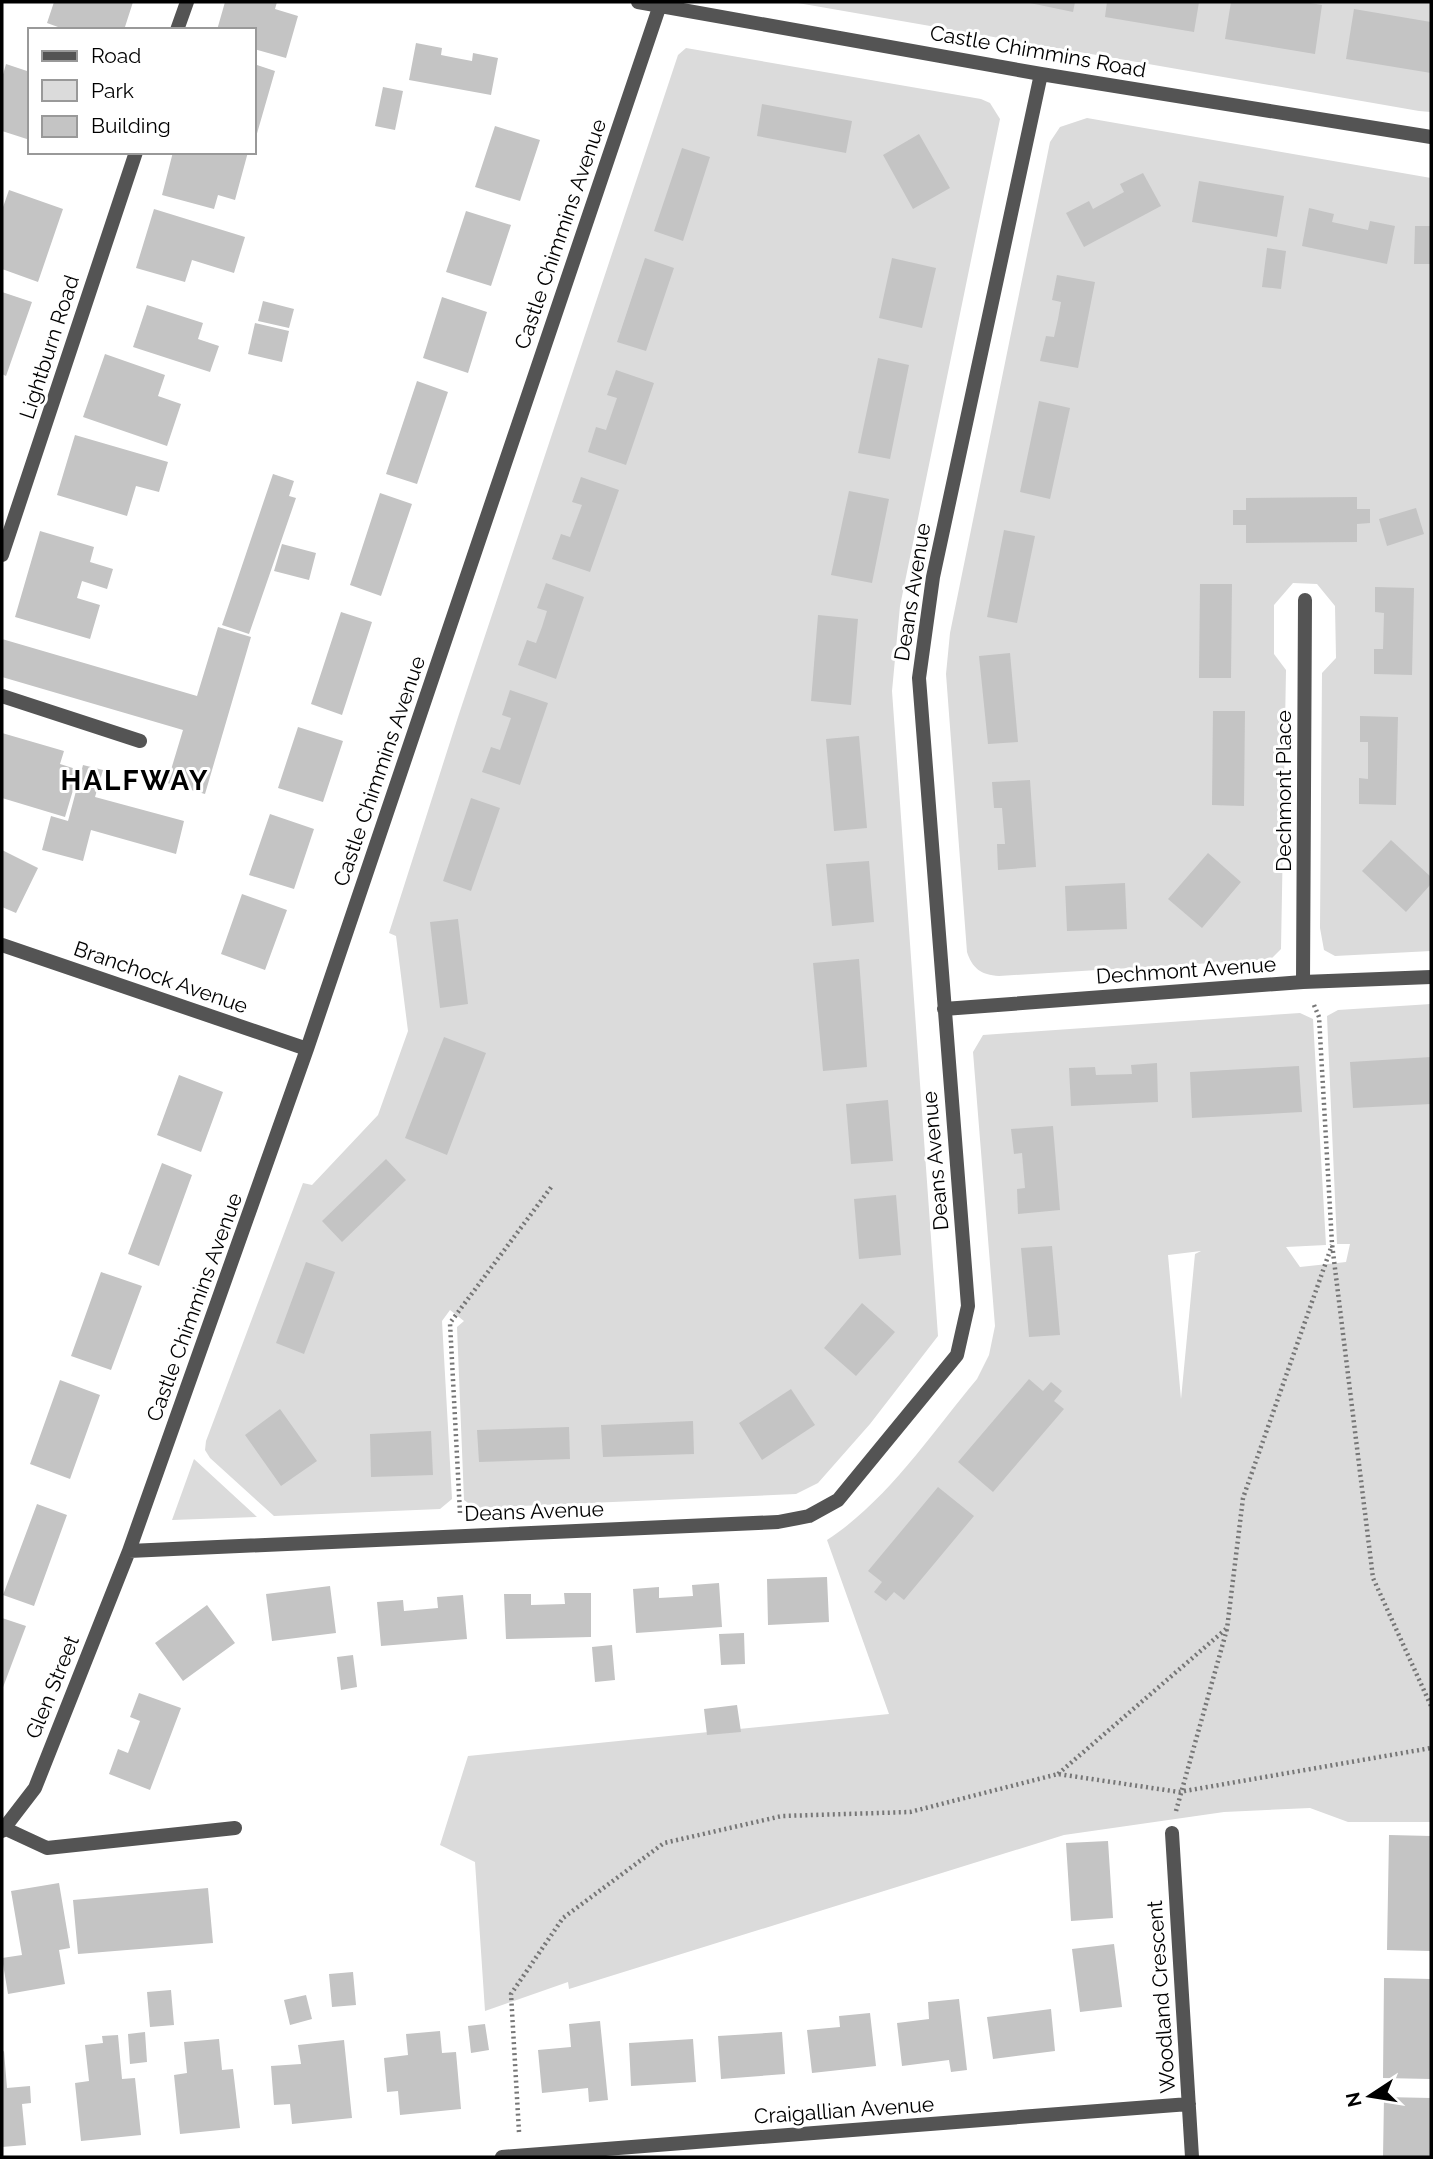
<svg xmlns="http://www.w3.org/2000/svg" width="1433" height="2159" font-family="Raleway,sans-serif">
	<style>
		.green { fill: #dbdbdb; fill-rule: evenodd }
		.building { fill: #c4c4c4 }
		.lines { fill: none; stroke-linecap: round; stroke-linejoin: round }
		.path { stroke: #767676; stroke-width: 4.5; stroke-dasharray: 2 3.5; stroke-linecap: butt }
		.lane { stroke: #545454; stroke-width: 14 }
		.street { stroke: #545454; stroke-width: 14 }
		.labels { text-anchor: middle; dominant-baseline: central; stroke-width: 6; stroke-linejoin: round; paint-order: stroke }
		.street-label { font-size: 21px; fill: #000; stroke: #fff }
		.district-label { font-size: 28px; font-weight: bold; letter-spacing: 2px; fill: #000; stroke: #fff }
	</style>
	<rect width="100%" height="100%" fill="#fff"/>
	<!-- green -->
	<path class="green" d="M792,2h639v110l-12,-1z
		M686,48l295,51 9,4 10,16 -100,487 -8,85 46,645 -68,88 -52,59 -22,11 -321,14 -11,-8 -7,-173 7,-6 -14,-11 -8,11 10,178 -12,10 -166,7 -64,-58 -5,-8 1,-9 97,-258 9,2 66,-70 30,-84 -12,-95 -7,-3 69,-216 220,-662z
		M1087,118l344,60v773l-96,5 -11,-6 -4,-22 2,-255 14,-15 -1,-52 -18,-22 -24,-1 -19,22v49l12,16 -5,279 -9,9 -11,2 -262,16c-18,-1 -27,-8 -32,-24l-21,-278 4,-41 100,-491 10,-15z
		M1431,1004v818h-83l-38,-14 -86,4 -160,23 -495,154 -1,-7 -83,29 -10,-149 -35,-17 28,-89 421,-42 -62,-174c60,-39 104,-106 150,-161l12,-24 6,-29 -22,-274 10,-17 317,-22 13,6 13,226 -40,2 14,20 46,-5 4,-18h-13l-10,-228 11,-6zM1201,1251l-6,3 -14,145 -13,-144z
		M194,1459l63,58 -85,3z"/>
	<!-- building -->
	<path class="building" d="M54,2h79l-9,28h-67l1,-3 -11,-4z
		M225,2h52l-2,7 23,7 -12,42 -32,-9v-19h-37z
		M1025,2h50l-2,10z
		M1107,2h92l-5,30 -89,-15z
		M1231,2h73l18,3 -7,49 -90,-15z
		M1354,9l77,13v51l-85,-14z
		M416,43l26,5 -1,7 15,3 16,3 1,-8 25,5 -7,37 -82,-15z
		M6,64l24,8v68l-28,-9v-53z
		M254,64l21,7 -19,66 -2,-1z
		M383,87l20,4 -8,39 -20,-4z
		M762,104l90,17 -6,32 -89,-17z
		M495,126l45,14 -20,61 -45,-14z
		M919,134l31,54 -37,21 -30,-54z
		M682,148l28,9 -27,84 -29,-10z
		M173,152h75l-13,48 -17,-5 -4,14 -52,-14z
		M1143,173l18,33 -77,41 -18,-34 23,-12 4,8 31,-17 -4,-8z
		M1199,181l85,15 -7,41 -85,-15z
		M9,190l54,19 -25,73 -36,-13v-59z
		M1309,208l25,6 -2,8 36,8 2,-9 25,5 -8,38 -85,-18z
		M154,209l91,28 -11,36 -42,-13 -7,22 -49,-14z
		M466,211l45,14 -20,61 -45,-14z
		M1415,226h16v38h-17z
		M1267,248l19,3 -5,38 -19,-2z
		M645,258l29,10 -28,83 -29,-9z
		M892,258l44,10 -14,60 -43,-10z
		M1057,275l38,7 -17,86 -38,-7 6,-25 8,1 4,-18 3,-17 -9,-2z
		M2,292l30,10 -26,74 -4,-2z
		M442,297l45,15 -19,61 -45,-15z
		M263,301l31,8 -5,19 -31,-7z
		M147,305l56,18 -5,16 21,7 -9,26 -77,-25z
		M255,323l34,8 -7,31 -34,-8z
		M105,354l60,21 -7,21 23,8 -14,42 -84,-29z
		M878,358l31,7 -19,94 -32,-6z
		M616,370l38,13 -28,82 -38,-13 8,-25 10,3 11,-32 -10,-3z
		M417,381l31,11 -31,92 -31,-10z
		M1039,401l31,7 -20,91 -30,-7z
		M75,435l93,27 -9,30 -23,-6 -9,30 -70,-21z
		M273,474l21,7 -5,15 7,2 -47,136 -27,-9z
		M581,477l38,13 -29,82 -38,-13 9,-25 9,3 12,-32 -10,-3z
		M849,491l40,8 -17,84 -41,-8z
		M380,493l32,11 -31,92 -31,-11z
		M1357,497v12h13v14l-13,1v18l-111,1v-18h-13v-15h13v-12z
		M1416,508l8,26 -37,12 -8,-27z
		M1004,530l31,6 -18,87 -30,-6z
		M40,531l54,16 -4,15 23,7 -6,20 -25,-8 -5,17 23,7 -10,34 -75,-22z
		M282,544l34,9 -7,27 -35,-9z
		M546,583l38,14 -28,82 -38,-14 9,-25 9,3 6,-16 5,-16 -10,-3z
		M1200,584h32l-1,94h-32z
		M1375,587l39,1 -2,87 -38,-1v-25h9l1,-36 -9,-1z
		M341,612l31,10 -30,93 -31,-11z
		M818,615l40,4 -7,86 -40,-4z
		M218,627l33,10 -46,157 -38,-11 16,-53 -181,-53v-38l195,57z
		M1010,653l8,89 -30,2 -9,-88z
		M510,690l38,13 -28,82 -38,-13 9,-25 9,3 11,-32 -9,-3z
		M1213,711h32l-1,95 -32,-1z
		M1360,716l38,1 -2,88 -37,-1v-26l9,1v-37h-8z
		M298,727l45,14 -20,61 -45,-14z
		M2,733l62,18 -4,13 19,6 -14,47 -63,-19z
		M859,736l8,92 -33,3 -8,-92z
		M83,765l20,5 -8,27 89,24 -8,33 -85,-24 -8,31 -41,-11 9,-34 17,5z
		M1030,780l6,87 -38,3 -1,-26h8l-3,-36h-8l-2,-26z
		M471,798l29,10 -29,83 -28,-10z
		M270,814l44,15 -20,60 -45,-14z
		M1391,840l40,37v7l-25,28 -44,-41z
		M2,850l36,18 -22,45 -14,-6z
		M1208,853l33,29 -39,46 -34,-29z
		M869,861l5,61 -42,4 -6,-62z
		M1125,883l2,46 -60,2 -2,-45z
		M242,894l45,16 -22,60 -44,-16z
		M458,919l10,85 -28,4 -10,-86z
		M859,959l8,108 -44,4 -10,-108z
		M444,1037l42,16 -39,102 -42,-17z
		M1431,1057v47l-78,4 -3,-46z
		M1157,1063l1,39 -87,4 -2,-38 26,-1 1,8 36,-1 -1,-9z
		M1299,1066l3,46 -110,6 -2,-46z
		M179,1075l44,17 -22,60 -44,-17z
		M888,1100l5,61 -42,3 -5,-60z
		M1053,1126l7,84 -42,4 -1,-25 8,-1 -3,-35 -8,1 -3,-25z
		M386,1159l20,21 -64,62 -20,-21z
		M162,1163l30,12 -33,91 -31,-12z
		M896,1195l5,60 -42,4 -5,-60z
		M1052,1246l8,89 -31,2 -8,-89z
		M306,1262l29,10 -31,82 -28,-11z
		M101,1272l41,14 -31,84 -40,-14z
		M862,1303l33,29 -39,44 -32,-28z
		M1029,1379l14,12 8,-9 11,9 -8,10 10,8 -71,83 -35,-30z
		M60,1380l40,15 -30,84 -40,-15z
		M791,1389l24,36 -53,35 -23,-37z
		M280,1409l37,52 -36,25 -36,-51z
		M693,1421l1,33 -91,3 -2,-32z
		M569,1427l1,32 -91,3 -2,-32z
		M431,1431l2,44 -62,2 -1,-43z
		M938,1487l36,29 -70,84 -10,-8 -8,9 -12,-9 8,-10 -14,-11z
		M37,1504l30,11 -33,91 -31,-11z
		M827,1577l2,45 -61,3 -1,-46z
		M719,1583l3,44 -86,6 -3,-44 26,-2v11l34,-2 -1,-11z
		M330,1586l6,47 -64,8 -6,-47z
		M564,1593h27v44l-85,2 -2,-45h27v11l34,-1z
		M463,1595l4,44 -86,7 -4,-44 26,-2 1,11 34,-3 -1,-11z
		M207,1605l28,38 -52,38 -28,-38z
		M2,1618l24,8 -24,64z
		M744,1633l1,31 -24,1 -2,-31z
		M612,1645l3,35 -20,2 -3,-35z
		M353,1655l4,32 -16,3 -4,-33z
		M139,1693l42,15 -31,82 -41,-16 9,-25 10,4 12,-32 -10,-4z
		M737,1705l4,27 -34,3 -3,-26z
		M1389,1835l42,1v115l-44,-1z
		M1108,1841l5,77 -42,3 -5,-78z
		M59,1883l11,65 -11,2 6,34 -57,10 -6,-36 20,-3 -11,-64z
		M208,1888l5,55 -135,11 -5,-54z
		M1114,1944l8,63 -42,5 -8,-63z
		M353,1972l3,33 -24,2 -3,-33z
		M1384,1978l47,1v100l-48,-1z
		M171,1990l3,35 -24,2 -3,-35z
		M306,1995l6,24 -22,6 -6,-25z
		M959,1999l8,71 -16,2 -2,-12 -47,6 -5,-43 32,-4 -1,-17z
		M1051,2009l4,42 -62,8 -6,-42z
		M870,2013l6,53 -64,7 -5,-43 33,-3 -1,-11z
		M600,2021l8,79 -19,2 -1,-14 -46,5 -4,-43 33,-3 -2,-23z
		M485,2024l4,26 -18,3 -3,-27z
		M440,2031l2,22 14,-1 5,57 -61,6 -2,-24 -11,1 -3,-34 24,-3 -2,-21z
		M145,2032l2,30 -17,2 -2,-30z
		M782,2032l3,42 -64,5 -3,-43z
		M118,2035l4,44 13,-1 6,57 -60,6 -6,-58 14,-2 -4,-36 18,-2 -1,-7z
		M219,2039l3,31 11,-1 7,59 -60,6 -6,-59 13,-2 -3,-31z
		M693,2039l3,43 -65,4 -2,-43z
		M344,2040l8,78 -60,6 -2,-20 -16,1 -3,-39 30,-2 -3,-19z
		M4,2051l3,37 23,-2 1,17 -9,1 4,41 -24,2v-95z
		M1384,2097l47,1v59h-48z"/>
	<g class="lines">
		<!-- path -->
		<path class="path" d="M1314,1005l5,12 13,227 41,334 58,128
			M460,1513l-10,-190 102,-137
			M1058,1774l168,-145
			M1176,1811l51,-182 16,-131 89,-253
			M519,2132l-8,-138 52,-76 101,-75 118,-27 128,-4 148,-38 121,18 252,-44"/>
		<!-- lane -->
		<path class="lane" d="M2,696l138,45
			M6,1829l41,19 188,-20"/>
		<!-- street -->
		<path class="street" d="M638,2l403,72 390,63
			M177,30l10,-28
			M2,555l134,-403
			M2,945l305,104
			M1303,982l2,-382
			M944,1009l359,-27 128,-5
			M129,1551l649,-29 31,-6 29,-16 119,-145 11,-49 -49,-628 14,-101 108,-503
			M2,1831l33,-43 94,-237 178,-502 354,-1047
			M1172,1833l20,324
			M502,2157l687,-53"/>
	</g>
	<g class="labels">
		<!-- street labels -->
		<g class="street-label">
			<text transform="translate(1038 51) rotate(10)">Castle Chimmins Road</text>
			<text transform="translate(560 234) rotate(-71)">Castle Chimmins Avenue</text>
			<text transform="translate(49 347) rotate(-72)">Lightburn Road</text>
			<text transform="translate(912 592) rotate(-81)">Deans Avenue</text>
			<text transform="translate(379 771) rotate(-71)">Castle Chimmins Avenue</text>
			<text transform="translate(1283 791) rotate(-90)">Dechmont Place</text>
			<text transform="translate(1186 970) rotate(-4)">Dechmont Avenue</text>
			<text transform="translate(161 977) rotate(19)">Branchock Avenue</text>
			<text transform="translate(935 1161) rotate(-95)">Deans Avenue</text>
			<text transform="translate(194 1307) rotate(-70)">Castle Chimmins Avenue</text>
			<text transform="translate(534 1511) rotate(-2)">Deans Avenue</text>
			<text transform="translate(52 1687) rotate(-68)">Glen Street</text>
			<text transform="translate(1161 1997) rotate(-94)">Woodland Crescent</text>
			<text transform="translate(844 2110) rotate(-4)">Craigallian Avenue</text>
		</g>
		<!-- district labels -->
		<g class="district-label">
			<text x="135" y="780">HALFWAY</text>
		</g>
	</g>
	<!-- border -->
	<rect width="1433" height="2159" fill="none" stroke="#000000" stroke-width="7"/>
	<!-- legend -->
	<rect x="28" y="28" width="228" height="126" fill="#ffffff" stroke="#999999" stroke-width="2"/>
	<rect x="42" y="51" width="35" height="10" fill="#545454" stroke="#999999" stroke-width="2"/>
	<text x="91" y="63" font-size="21" fill="#000000">Road</text>
	<rect x="42" y="80" width="35" height="21" fill="#dbdbdb" stroke="#999999" stroke-width="2"/>
	<text x="91" y="98" font-size="21" fill="#000000">Park</text>
	<rect x="42" y="116" width="35" height="21" fill="#c4c4c4" stroke="#999999" stroke-width="2"/>
	<text x="91" y="133" font-size="21" fill="#000000">Building</text>
	<!-- north arrow -->
	<g transform="translate(1370 2096) rotate(258)" stroke="#ffffff" stroke-width="5" paint-order="stroke">
	<path d="M0-5L12 26L0 18L-12 26Z" fill="#000000"/>
	<text y="-10" font-size="19" font-weight="bold" text-anchor="middle" fill="#000000">N</text>
	</g>
</svg>
